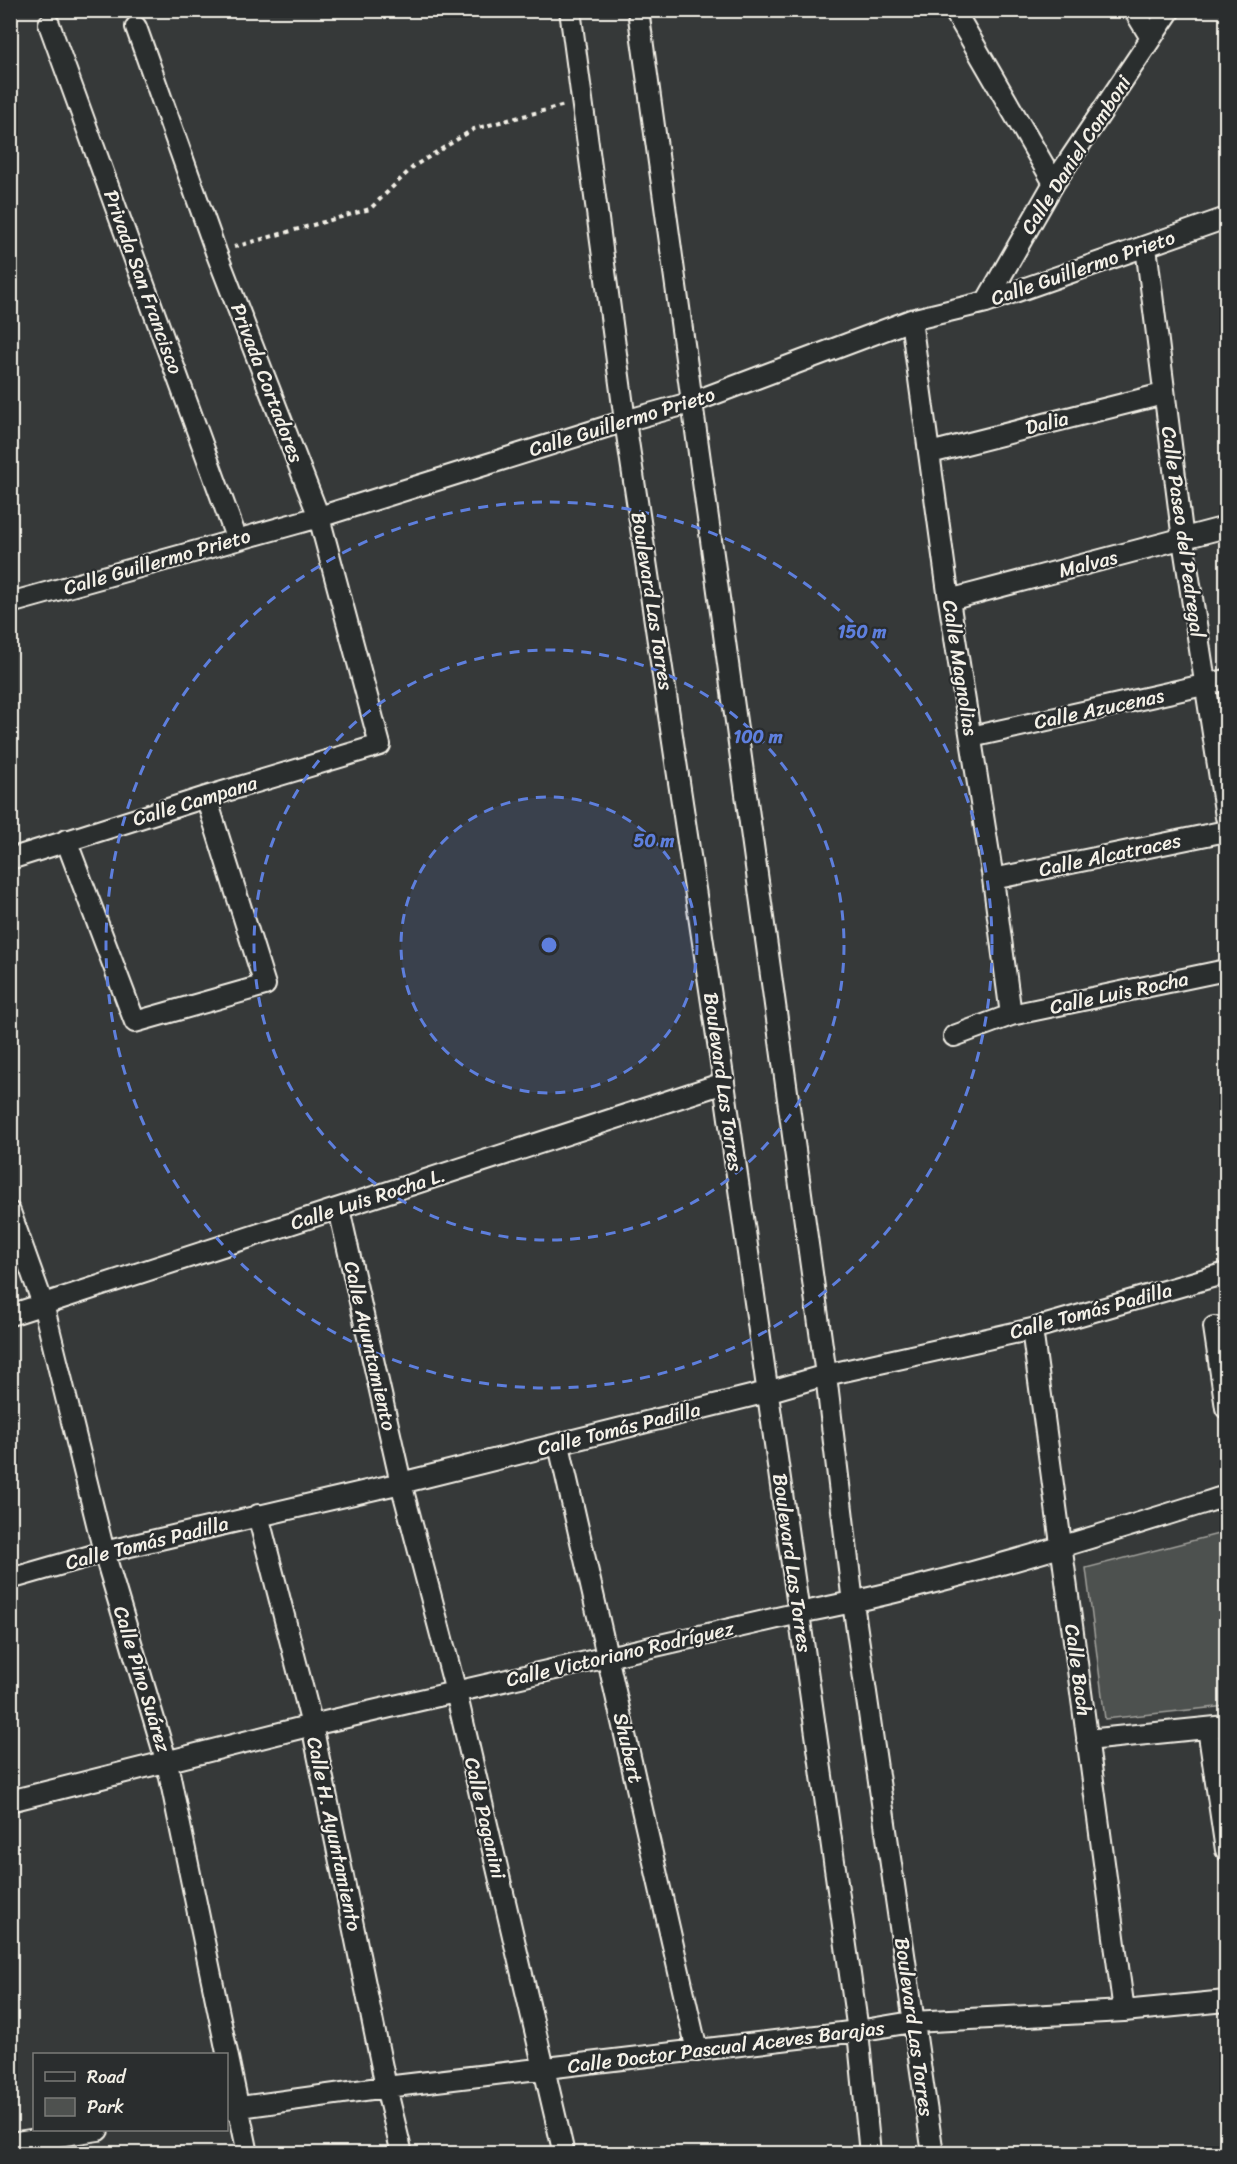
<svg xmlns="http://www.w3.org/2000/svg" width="1237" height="2164" font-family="Sriracha,sans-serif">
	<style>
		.green { fill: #4e514f; stroke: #a1a19c; stroke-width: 1.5 }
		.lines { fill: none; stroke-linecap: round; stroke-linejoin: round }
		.minor-casing { stroke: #f4f1e8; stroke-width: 24 }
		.path { stroke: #f4f1e8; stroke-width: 4; stroke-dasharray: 4.5 4.5; stroke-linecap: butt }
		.minor { stroke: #2a2d2e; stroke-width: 20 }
		.ring { fill: none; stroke: #5e7fdd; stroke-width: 3; stroke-dasharray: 10 8 }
		.labels { text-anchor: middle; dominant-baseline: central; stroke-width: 4.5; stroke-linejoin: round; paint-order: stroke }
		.street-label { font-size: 20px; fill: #f4f1e8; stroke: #2a2d2e }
		.centre { fill: #5e7fdd; stroke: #2a2d2e; stroke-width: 3 }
		.ring-label { font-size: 18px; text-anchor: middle; font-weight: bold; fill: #5e7fdd; stroke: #2a2d2e; stroke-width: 4.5; stroke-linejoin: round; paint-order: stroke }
	</style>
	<rect width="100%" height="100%" fill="#363939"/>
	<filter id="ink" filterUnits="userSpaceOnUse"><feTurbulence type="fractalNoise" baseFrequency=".0167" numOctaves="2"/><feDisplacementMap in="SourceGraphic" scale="12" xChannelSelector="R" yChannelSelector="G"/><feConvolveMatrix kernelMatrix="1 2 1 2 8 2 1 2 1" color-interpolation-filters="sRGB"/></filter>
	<g filter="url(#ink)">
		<!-- green -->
		<path class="green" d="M1226,1532v174l-121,13 -19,-151z"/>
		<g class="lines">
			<!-- minor casing -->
			<g class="minor-casing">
				<path id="minor" d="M570,10l55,411 99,662 134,948 12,123
					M638,10l188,1365 27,228 80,551
					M954,10l100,173
					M1134,10l17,28
					M49,24l188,516
					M1146,247l37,293 43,277
					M986,302l68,-119 116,-173
					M911,320l38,280 44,279 18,136
					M930,453l233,-59
					M949,600l277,-73
					M10,603l309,-86 306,-96 68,-19 218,-82 75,-18 240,-84
					M971,737l255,-57
					M66,840l69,182 130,-37 -59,-188
					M10,859l196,-62 174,-52 -61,-228 -103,-265 -80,-225
					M993,879l233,-48
					M954,1036l57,-21 215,-45
					M339,1209l62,274 55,209 108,462
					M10,1212l33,92 61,248 63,211 81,391
					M10,1315l714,-232
					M1214,1327l12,81
					M1032,1329l92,682
					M559,1445l138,606
					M258,1515l54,210 74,362 16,67
					M10,1579l94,-27 297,-69 366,-91 59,-17 206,-46 194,-56
					M1208,1728l18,122
					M1087,1740l139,-14
					M10,1801l302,-76 487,-112c145,-28 286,-73 427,-117
					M226,2109l160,-22 472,-56 54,-9 212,-11 102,-10
					M10,2143l88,-13"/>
			</g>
			<!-- path -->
			<path class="path" d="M234,247l136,-38 44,-43 60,-37 91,-24"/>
			<!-- minor -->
			<use href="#minor" class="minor"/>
		</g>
	</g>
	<!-- distance rings -->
	<circle cx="549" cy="945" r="148" fill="#5e7fdd" fill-opacity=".12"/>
	<g class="ring">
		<circle cx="549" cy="945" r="148"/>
		<circle cx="549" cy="945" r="295"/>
		<circle cx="549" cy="945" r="443"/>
	</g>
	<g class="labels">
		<!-- street labels -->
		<g class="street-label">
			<text transform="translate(1076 155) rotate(-57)">Calle Daniel Comboni</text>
			<text transform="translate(1083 268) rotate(-19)">Calle Guillermo Prieto</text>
			<text transform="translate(143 282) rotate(70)">Privada San Francisco</text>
			<text transform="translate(267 383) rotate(69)">Privada Cortadores</text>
			<text transform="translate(622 422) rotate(-17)">Calle Guillermo Prieto</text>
			<text transform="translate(1047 423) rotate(-14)">Dalia</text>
			<text transform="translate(1183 532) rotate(82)">Calle Paseo del Pedregal</text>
			<text transform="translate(157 562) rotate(-16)">Calle Guillermo Prieto</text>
			<text transform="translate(1088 564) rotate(-14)">Malvas</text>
			<text transform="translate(652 601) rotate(81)">Boulevard Las Torres</text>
			<text transform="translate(960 668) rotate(81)">Calle Magnolias</text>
			<text transform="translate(1099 709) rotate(-12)">Calle Azucenas</text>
			<text transform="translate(195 801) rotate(-17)">Calle Campana</text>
			<text transform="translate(1110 855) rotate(-12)">Calle Alcatraces</text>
			<text transform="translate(1119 993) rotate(-12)">Calle Luis Rocha</text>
			<text transform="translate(723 1082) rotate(82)">Boulevard Las Torres</text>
			<text transform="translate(368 1199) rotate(-18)">Calle Luis Rocha L.</text>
			<text transform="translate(1091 1311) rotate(-15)">Calle Tomás Padilla</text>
			<text transform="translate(370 1346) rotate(77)">Calle Ayuntamiento</text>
			<text transform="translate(619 1429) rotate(-14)">Calle Tomás Padilla</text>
			<text transform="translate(147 1543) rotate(-14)">Calle Tomás Padilla</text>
			<text transform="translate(792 1563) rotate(82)">Boulevard Las Torres</text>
			<text transform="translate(620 1654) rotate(-13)">Calle Victoriano Rodríguez</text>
			<text transform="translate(1078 1670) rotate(82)">Calle Bach</text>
			<text transform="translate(142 1679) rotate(73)">Calle Pino Suárez</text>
			<text transform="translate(628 1748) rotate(77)">Shubert</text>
			<text transform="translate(485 1818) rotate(77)">Calle Paganini</text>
			<text transform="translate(334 1834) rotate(78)">Calle H. Ayuntamiento</text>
			<text transform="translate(914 2027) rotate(82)">Boulevard Las Torres</text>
			<text transform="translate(726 2047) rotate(-7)">Calle Doctor Pascual Aceves Barajas</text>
		</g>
	</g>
	<circle cx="549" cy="945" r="9" class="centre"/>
	<g class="ring-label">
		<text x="862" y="638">150 m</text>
		<text x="758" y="743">100 m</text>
		<text x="654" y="847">50 m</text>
	</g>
	<!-- margin -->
	<rect width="1237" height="2164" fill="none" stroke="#2a2d2e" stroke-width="36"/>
	<rect x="18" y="18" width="1201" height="2128" fill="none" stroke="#f4f1e8" stroke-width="2" filter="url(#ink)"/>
	<!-- legend -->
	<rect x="33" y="2053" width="195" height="78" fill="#2a2d2e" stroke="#7b7b78" stroke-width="1.5"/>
	<rect x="45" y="2072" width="30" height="9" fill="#2a2d2e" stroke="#7b7b78" stroke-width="1.5"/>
	<text x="87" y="2083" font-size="18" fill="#f4f1e8">Road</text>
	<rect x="45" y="2098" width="30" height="18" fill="#4e514f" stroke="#7b7b78" stroke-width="1.5"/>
	<text x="87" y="2113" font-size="18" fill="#f4f1e8">Park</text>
</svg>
